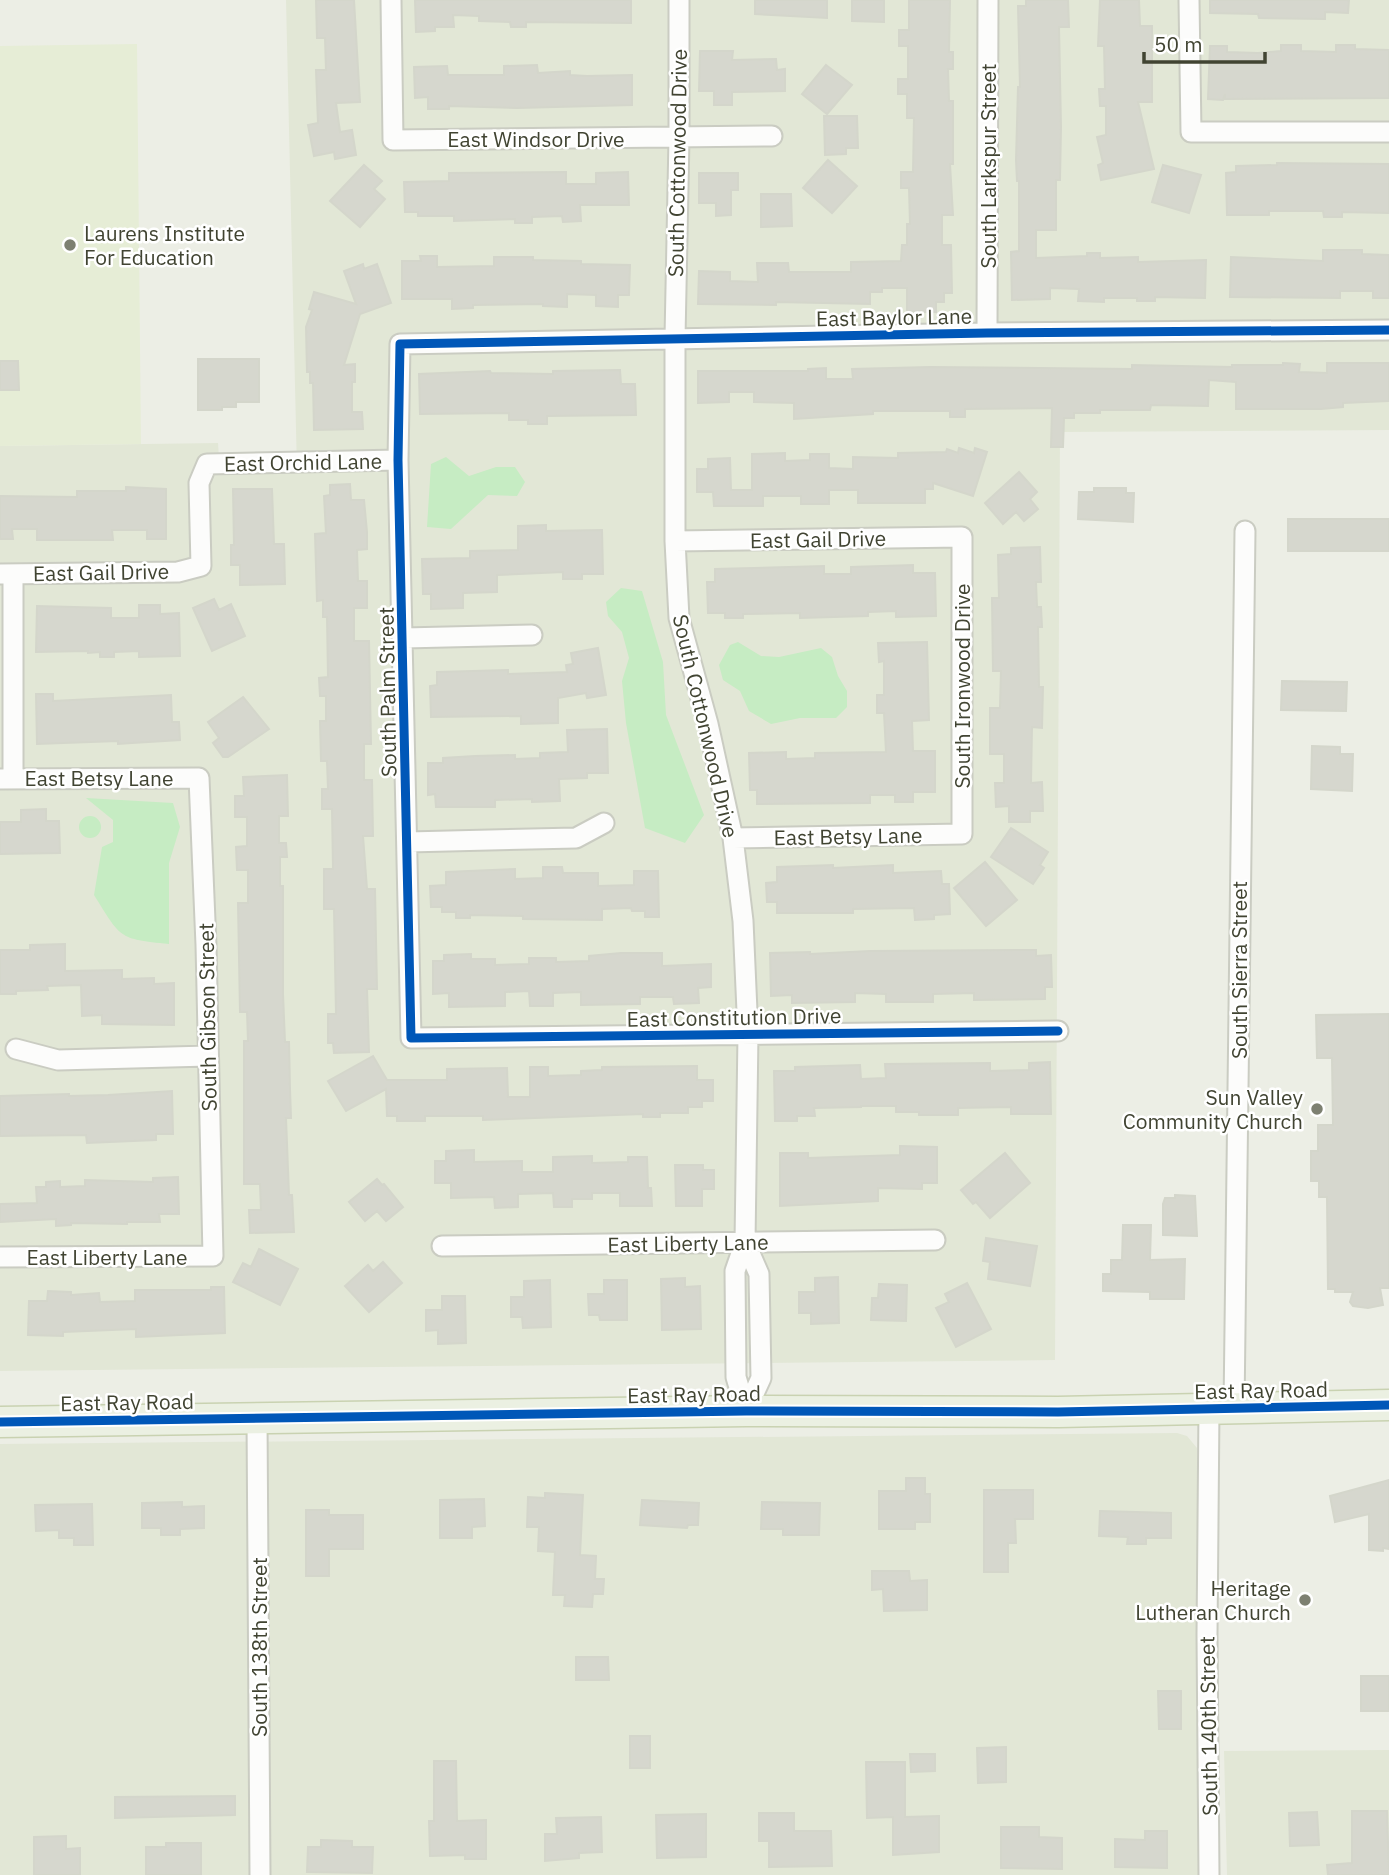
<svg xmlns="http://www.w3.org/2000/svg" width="1389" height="1875" font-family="'IBM Plex Sans',sans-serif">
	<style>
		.residential { fill: #e2e7d6 }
		.education { fill: #e6edd6 }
		.green { fill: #c6ecc3 }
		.building { fill: #d6d7ce; stroke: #d4d6cb; stroke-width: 2 }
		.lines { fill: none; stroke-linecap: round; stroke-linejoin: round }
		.street-casing { stroke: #caccc2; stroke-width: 23 }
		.primary-casing { stroke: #c9d2b1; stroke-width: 33 }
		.street { stroke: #fcfcfb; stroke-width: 19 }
		.primary { stroke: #ebf0e2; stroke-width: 30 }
		.cycleway-casing { stroke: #fff; stroke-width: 13 }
		.cycleway { stroke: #0057b8; stroke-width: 9 }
		.poi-dot { fill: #7d8071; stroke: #fff; stroke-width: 2.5 }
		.labels { text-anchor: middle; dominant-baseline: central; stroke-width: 5; stroke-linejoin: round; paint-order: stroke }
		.street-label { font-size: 21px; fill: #414432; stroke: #fff }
		.poi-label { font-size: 21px; fill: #414432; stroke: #fff; text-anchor: end }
	</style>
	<rect width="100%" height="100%" fill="#eceee5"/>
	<!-- residential -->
	<path class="residential" d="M286,0h1103v430l-329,2 -5,928 -1055,11v-925l218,-3 2,30 77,-2z
		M1177,1433l10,3 10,12 5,427h-1202v-431z
		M1389,1750v125h-162l-3,-124z"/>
	<!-- education -->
	<path class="education" d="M137,44l4,400 -141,2v-400z"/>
	<!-- green -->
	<path class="green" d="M446,457l23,19 27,-9h19l10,15 -8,14 -29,-1 -37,34 -24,-2 4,-63z
		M621,588l21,3 21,71 3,53 38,100 -19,28 -40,-15 -19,-105 -4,-42 7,-23 -7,-26 -14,-16 -2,-14z
		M738,642l23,14 18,1 42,-9 11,9 6,19 9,15v16l-11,11h-36l-29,6 -22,-13 -9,-20 -17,-11 -4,-15 11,-20z
		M86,798l87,5 7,24 -11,36v81c-51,-5 -48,-6 -75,-49l8,-48 11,-5v-22z
		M79 827a11 11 0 1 1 22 0a11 11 0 1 1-22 0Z"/>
	<!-- building -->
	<path class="building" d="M316,0h38l6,102 -24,1 4,29 12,-2 4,25 -21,4 -1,-7 -20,4 -6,-31 10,-2 -2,-53h10l-1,-32h-8z
		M415,0h216v23l-105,-1v5h-15l-1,-5 -31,-1v-5l-26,-1 1,12h-19v4l-19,1z
		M755,0h72v18l-72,-4z
		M852,0h32v22l-32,-1z
		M909,0h41l-1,52h4v17h-5l1,32h4v63h-3l3,51h-11v30h9l1,48h-8v9h-8v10h-29v-24h-25v4h-12v12l-94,-2v3l-78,-1 1,-33 31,1v9l28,1 -1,-19h31l1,9h62v-10l50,-1 1,-16h5v-21h3l-1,-36h-8v-16h12l1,-54h-7v-24h-9v-15h10v-33h-9v-16h10z
		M1026,0h42l1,27h-10l2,100 -1,53h-4v50h-20v28l51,-2v-3h13v5l38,-1v5l68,-2 -1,38 -50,-1v4h-18v-3h-33v4l-26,-1 1,-12 -29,-1v11l-38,1 -1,-48 8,-1v-70h-2l-1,-21 2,-73h2l-2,-81h8z
		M1100,0h39l1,26h12v76h-14l16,67 -53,11 -3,-15 5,-2 -6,-26 9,-2v-29h-6l-1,-17h6l-1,-43h-6z
		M1210,0h139l-1,13 -23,-1v7l-66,-1 -1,-4 -48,-1z
		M1281,45h20v6l35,1v-7h19v4l34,1v48l-164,1v-5l-2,6 -15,-1 2,-53h17v6l31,1 23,-2z
		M700,51h33l-1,9 44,-1 1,11 8,-1v22l-53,1v13h-18v-14h-15z
		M537,65l1,8 32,-2v4l17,1 45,-1v30l-115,3 -68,-2v3h-21v-12l-13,1 -1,-31 33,-1 1,9h56v-9z
		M826,65l26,20 -25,29 -25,-20z
		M824,116h33l1,32h-12v6l-21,1z
		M828,160l29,26 -25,27 -29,-25z
		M1277,163l112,1v49l-47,-1v5h-18l-1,-6h-54v4h-42l-1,-42 10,-1v-6l41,-1z
		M364,165l18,16 -8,8 11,10 -25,28 -30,-26z
		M1163,165l38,10 -12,38 -37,-11z
		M566,172v12h30v-11l32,-1 1,33h-49l1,16 -18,1 -1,-6 -30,1v6h-17v-4l-61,2v-5h-36v-4h-13l-1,-30 45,-1v-8z
		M699,173h39v17h-7v25l-15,1v-13h-17z
		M761,194h30l1,32 -31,1z
		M1323,250h39v4l27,1v43h-16v-7h-33v7l-110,-1 1,-40 92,4z
		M420,256h17v11l57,-1v-9h39v3l48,1v3l49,1 -1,30h-11v12l-22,-1v-11l-29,-1v13l-24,-1v-2l-70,1v3l-21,1v-10h-50v-38h19z
		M363,264l1,5 13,-5 14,39 -31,11 -16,51 11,-1v18h-3v30h10l1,17 -49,1 -1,-47h-3v-11h-3l-1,-45 6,-17 -3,-1 5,-17 42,12 -12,-33z
		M198,359h61v43h-23v5h-14v3h-24z
		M0,361h18l1,29h-19z
		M1283,363l17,1 -1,8 28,1v-10h62v38l-46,2v4l-22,2h-85v-27l-27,-2 -1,26 -57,-1 -1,5h-50v3h-26v5h-10l-1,29h-12l1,-39 -87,1v8h-15v-6h-77v3l-79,5v-16l-40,-1v-10h-25v10l-31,1v-32h110v-2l18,-1v11h27l-1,-10 78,-2 202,2v-4l100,2v-2h51z
		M620,370l1,14h14l1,31 -89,1v8h-19v-4h-19v-7l-89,1 -1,-40 71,-3 1,2 62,1v-3z
		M959,448l15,5 1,-5 12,4 -14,44 -40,-13v6h-8v14h-67v-13h-29v14h-28v-8h-38v10h-49l-1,-14h-16v-23h11v-10l22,-1 1,32h21v-36l33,-1v8l25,-1v-6h19v14l24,1v-12l45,1v-5l48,-1 1,-3 11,4z
		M1019,472l18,20 -7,7 8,10 -14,12 -8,-9 -13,12 -18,-21z
		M350,484l1,16h13l3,32v17l-10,1 1,31h9v27h-13v33h15l2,103h-7v36h8l1,56h-10l4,53h8l2,100h-10l2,63 -35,1 -1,-10h-5v-29h8l-2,-105h-10v-40h9l-1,-60h-10v-20h6l-1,-28h-6l-1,-40h6v-25h-6l-1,-18 9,-1 -1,-60h-4v-17l-6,1 -2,-67 11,-1 -2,-37 6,-1v-10z
		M126,487l40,2v50h-19v-9h-35l1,10h-76v-11h-25l1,10h-13v-43l77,1v-6h49z
		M1094,488h32v5h8l-1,29 -55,-3 1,-27h15z
		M233,489h39l2,55h10l1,40 -45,1v-20h-9v-20h3z
		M1288,519h101v32h-101z
		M546,525v6l56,-1 1,44h-21v5h-19v-7l-66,3v17l-34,1v15l-32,1v-15h-8l-1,-35 48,-1v-7l48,-1v-24z
		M1040,547l1,35h-5l1,25h4l1,20h-4l1,60h4l-1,41 -10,-1 -1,56 11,-1 1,29h-13v11h-21v-16l-13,1 -1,-24h9v-29h-14v-46h10l1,-37h-8l-1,-73h7l-1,-43 13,-1v-6z
		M913,565v8h22l1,43 -40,1v-6l-28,1v4l-68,2v-5l-57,1v4h-18v-5h-17l-1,-31h8v-13l109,-3v8h27v-7z
		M214,599l5,11 12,-6 14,32 -33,15 -19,-43z
		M139,605h21v9l19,-1 1,43 -41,1v-6l-25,1v5h-14v-5l-12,1v-2l-52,1 1,-46 74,2v10h28z
		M927,642l2,78 -17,1 1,30h22v41h-22v10h-18v-7h-25v8l-113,1v-14h-7l-1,-37 37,-1v7l29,-1v-5l71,-1 -2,-39h-7v-18h7v-34l-5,1 -1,-19z
		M598,648l8,47 -19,3 -1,-5 -28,5v25l-37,1v-8l-90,1 -1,-31 7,-1v-13l71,-2v4l59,-2 -1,-7 7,-1 -2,-11z
		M1282,681l65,1 -1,29 -65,-1z
		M36,694h17v7l118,-6 1,27h7l1,18 -48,3 -14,1v-3l-81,3z
		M243,697l26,32 -41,28h-5l-10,-14 6,-5 -11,-16z
		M607,729l1,44h-21v5l-28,1 1,22 -28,1v-3l-37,1v7h-59l-1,-13 -7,1v-32h15v-5l32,-2 40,-1v4l25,-1v-5l28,-1 -1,-22z
		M1312,746l28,1v7h13l-1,37 -41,-2z
		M287,775l1,41h-9v27h7l1,14h-7v29h3v108l2,48h4l1,47 1,29h-5l3,77h3l2,37 -44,1 -1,-23h12l-1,-26h-16v-143h4l-1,-29h-7l-2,-109h10v-33h-11l-1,-23 11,-1v-29h-12v-21h9l-1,-19z
		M46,809v12h13l1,32 -60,1v-32h21v-12z
		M1011,828l37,24 -8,13 4,3 -11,16 -42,-27z
		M985,862l32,38 -31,26 -32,-38z
		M833,865v3l60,-3v8l48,-2 1,13h7l1,30 -16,1v4l-19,1 -1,-12 -61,1v4h-76v-11h-10l-1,-19 11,-1v-15z
		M543,867h19l1,6h35v13l36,-1v-14h24l1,46h-14v-6h-13l-1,-3 -29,1v11l-79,-1v-3l-53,-1v3h-14v-6h-14v-5h-11l-1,-21 16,-1v-13l69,-3v10l28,-1z
		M65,944v27l57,-1v9l32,-1v6l20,-1v42l-72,-1v-9l-20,1 -1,-31 -34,1 1,4 -32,1v3h-16v-44h30v-5z
		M1036,950v6l15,-1 1,32h-7v12l-71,1v-7l-41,1v8h-47v-8l-31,-1v9l-63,1v-8l-21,1 -1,-43 40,-1v2l60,-3z
		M621,953h41v13l49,-2v23l-13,1 1,15 -25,1 -1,-7h-33v7l-59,1v-13l-28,1v13h-23l-1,-15 -24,1v14l-56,1v-14l-16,1v-33h11v-6l27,-1v5h24v6l34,-1v-6h27v4l33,-1v-5z
		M1389,1014v274h-9l3,17 -15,3 -15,-2 -3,-4 3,-10h-18v-3h-7l-1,-92h-8v-16h-8v-30h7v-26h15l-1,-67h-15l-1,-43z
		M373,1056l14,24h60v-11l60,-1 1,29h22v-30h18v9l33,-1v-4l21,-1v-3l95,-1v14h16v21h-11v6h-14v6h-28v4h-17v-3l-160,6v-4h-58v5h-28v-5h-10l-1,-27 -40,22 -18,-30z
		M1050,1062l1,52h-40v-7l-53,1v7h-39v-3h-23v-6h-35v1l-47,1 1,8h-18v5h-22l-1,-50h21v-4l65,-2 1,14 25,-1 -1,-14 105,-1v8l39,-1v-7z
		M172,1091l1,43h-17v6l-69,3 -1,-8 -86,1v-40l69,-2v2l39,-1z
		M900,1146l37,1v36h-15v6l-44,-1v13l-98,5v-53h28v5l92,-3z
		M474,1150v12l48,-1v11h31v-15l39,-1v7l36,-1v-5h19l1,31h3l1,18h-32v-13h-28v6h-20v8h-18l-1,-14 -35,1v13l-23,1 -1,-11 -43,1v-15h-16v-22h11v-10z
		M1005,1153l25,30 -40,35 -14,-16 -3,2 -12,-14z
		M675,1165h28v5h11v19h-12v17h-26z
		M178,1177l1,37h-20l1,8h-33v2l-56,-1v2l-15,1v-7l-56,3v-18l37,-1 -1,-16h10v-5l14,-1v6l25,-1v-6l68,2v-4z
		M377,1179l5,6 2,-1 19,23 -17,14 -9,-10 -12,10 -16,-19z
		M1175,1195l20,1 2,40 -34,-1v-31l2,-6h10z
		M1123,1225h28l-1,35 35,-1 -1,40h-34v-7l-47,-1v-17h8v-14h11z
		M986,1238l51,8 -7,40 -42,-7 2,-17 -7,-1z
		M259,1249l39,20 -18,36 -47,-23 10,-19 8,4z
		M383,1262l19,21 -33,29 -24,-26 23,-21 5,6z
		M838,1277l1,46 -28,1v-11h-12v-21h16v-14z
		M685,1278v9l15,-1 1,43 -39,1 -1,-51z
		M550,1280l1,47 -28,1 -1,-11h-11v-20h13v-16z
		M604,1280h23v40h-27l-1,-5h-10l-1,-21h16z
		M967,1283l24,46 -35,18 -20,-39 13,-6 -4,-8z
		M879,1284l28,1 -1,36 -35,-1 1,-22h6z
		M211,1287h13l1,46 -89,4v-8l-73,3v4l-35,-1 1,-34h18l1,-10 23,1v3l28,-2 1,9 35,-1v-11h76z
		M442,1296h23l1,47 -28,1v-14l-12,1v-21h16z
		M906,1478h19v16h5v28h-15v7h-36v-38h27z
		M1389,1480v69l-6,-1v3l-14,-1v-36l-34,8 -5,-26z
		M984,1490h49v29h-18l1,24h-8v29h-24z
		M545,1493l38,2 -3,60 16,1 -1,23h9l-1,15h-10l-1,13 -28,-1 1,-11h-12l2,-43 -17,-1 1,-24h-12l1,-30 17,1z
		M484,1499l1,27 -13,1v11h-32v-38z
		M642,1500l57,3 -1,22h-10l-1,3 -47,-3z
		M182,1502v5l22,-1v22l-24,1v6h-19v-7h-19v-25z
		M762,1502l58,1 -1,32h-36v-6h-22z
		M92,1504l1,41h-19v-7h-15v-8l-23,1 -1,-26z
		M306,1510h23v5h34v34h-34v27h-23z
		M1100,1511l71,2v25h-25v6h-19l1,-7 -29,-1z
		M872,1571h37l1,10 17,-1v30l-43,1 -1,-22 -11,1z
		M576,1657h32l1,23h-33z
		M1361,1676h28v35h-28z
		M1158,1691h23v38h-22z
		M630,1736h20v32h-20z
		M1006,1747v35l-28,1 -1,-35z
		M910,1754h25v17l-24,1z
		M434,1761h22l1,60 29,-1v39h-21v-4l-35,1 -1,-35h5z
		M866,1762h39v55l34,-1v36l-46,3v-38l-26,1z
		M235,1796v19l-120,3v-21z
		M1352,1811h35l2,64h-61l-1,-10 25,-2z
		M1317,1812l2,33 -29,1 -1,-33z
		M759,1813h35v18h37l1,35 -63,1v-26h-10z
		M706,1814v43l-49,1 -1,-43z
		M601,1817l1,35 -23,1v5l-34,3v-27h12l-1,-16z
		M1001,1827h38v10l23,1v31l-61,-1z
		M1145,1831h22v37l-52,-1v-28l30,1z
		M66,1836v13l14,-1v27h-46v-38z
		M321,1840l31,1v6h21l-1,26 -65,-1 1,-25h13z
		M166,1843h35v32h-55v-28h20z"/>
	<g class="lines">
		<!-- street casing -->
		<g class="street-casing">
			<path id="street" d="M391,0l2,140 379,-4
				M679,0v138l-4,200v203l4,77 29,106 25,114 10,83 5,113 -3,208 -10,29 1,106 10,34
				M1189,0l2,132h198
				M987,333l1,-333
				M675,541l287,-4v297l-229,4
				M0,574l178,-2 23,-6 -2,-83 8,-19 191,-4
				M13,574v205
				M404,638l128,-3
				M0,779l199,-1 7,167 7,311 -213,1
				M408,842l168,-4 28,-15
				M1058,1031l-647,7 -13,-578 2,-116 587,-11 402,-3
				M16,1049l42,11 150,-4
				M745,1242l14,32 2,104 -15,33
				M442,1246l493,-6
				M1209,1408l-2,227 2,240
				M1234,1408l11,-877
				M257,1418l3,457"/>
		</g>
		<!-- primary casing -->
		<g class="primary-casing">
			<path id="primary" d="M0,1422l746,-11 312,1 331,-7"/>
		</g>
		<!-- street -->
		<use href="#street" class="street"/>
		<!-- primary -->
		<use href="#primary" class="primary"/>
		<!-- cycleway casing -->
		<g class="cycleway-casing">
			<path id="cycleway" d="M1058,1031l-647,7 -13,-578 2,-116 587,-11 402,-3
				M0,1422l746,-11 312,1 331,-7"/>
		</g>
		<!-- cycleway -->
		<use href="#cycleway" class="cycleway"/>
	</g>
	<!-- markers -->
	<g class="poi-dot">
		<circle cx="70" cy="245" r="7"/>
		<circle cx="1317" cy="1109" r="7"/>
		<circle cx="1305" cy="1600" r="7"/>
	</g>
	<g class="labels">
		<!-- street labels -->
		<g class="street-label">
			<text x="536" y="139">East Windsor Drive</text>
			<text transform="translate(677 163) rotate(-89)">South Cottonwood Drive</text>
			<text transform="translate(988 166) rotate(-90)">South Larkspur Street</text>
			<text transform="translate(894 317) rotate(-1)">East Baylor Lane</text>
			<text transform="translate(303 462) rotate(-1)">East Orchid Lane</text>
			<text transform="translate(818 539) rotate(-1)">East Gail Drive</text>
			<text transform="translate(101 572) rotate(-1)">East Gail Drive</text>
			<text transform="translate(962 686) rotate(-90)">South Ironwood Drive</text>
			<text transform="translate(387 692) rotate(-91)">South Palm Street</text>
			<text transform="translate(706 726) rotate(77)">South Cottonwood Drive</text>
			<text x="99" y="778">East Betsy Lane</text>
			<text transform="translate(848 836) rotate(-1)">East Betsy Lane</text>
			<text transform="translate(1239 970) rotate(-90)">South Sierra Street</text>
			<text transform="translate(207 1017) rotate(-91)">South Gibson Street</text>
			<text transform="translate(734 1017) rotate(-1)">East Constitution Drive</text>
			<text transform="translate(688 1243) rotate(-1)">East Liberty Lane</text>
			<text x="107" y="1257">East Liberty Lane</text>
			<text transform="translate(1261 1390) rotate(-1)">East Ray Road</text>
			<text transform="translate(694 1394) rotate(-1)">East Ray Road</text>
			<text transform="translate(127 1402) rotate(-1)">East Ray Road</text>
			<text transform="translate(259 1647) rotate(-90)">South 138th Street</text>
			<text transform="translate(1208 1726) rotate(-91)">South 140th Street</text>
		</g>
		<!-- poi labels -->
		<g class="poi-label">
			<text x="84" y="233" text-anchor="start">Laurens Institute<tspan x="84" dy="24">For Education</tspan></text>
			<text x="1303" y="1097">Sun Valley<tspan x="1303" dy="24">Community Church</tspan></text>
			<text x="1291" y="1588">Heritage<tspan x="1291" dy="24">Lutheran Church</tspan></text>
		</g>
	</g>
	<!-- scale -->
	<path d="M1144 52v10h121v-10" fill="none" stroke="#414432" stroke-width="3.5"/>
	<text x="1154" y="52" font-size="21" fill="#414432" stroke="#ffffff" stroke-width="5" paint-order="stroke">50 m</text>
</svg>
